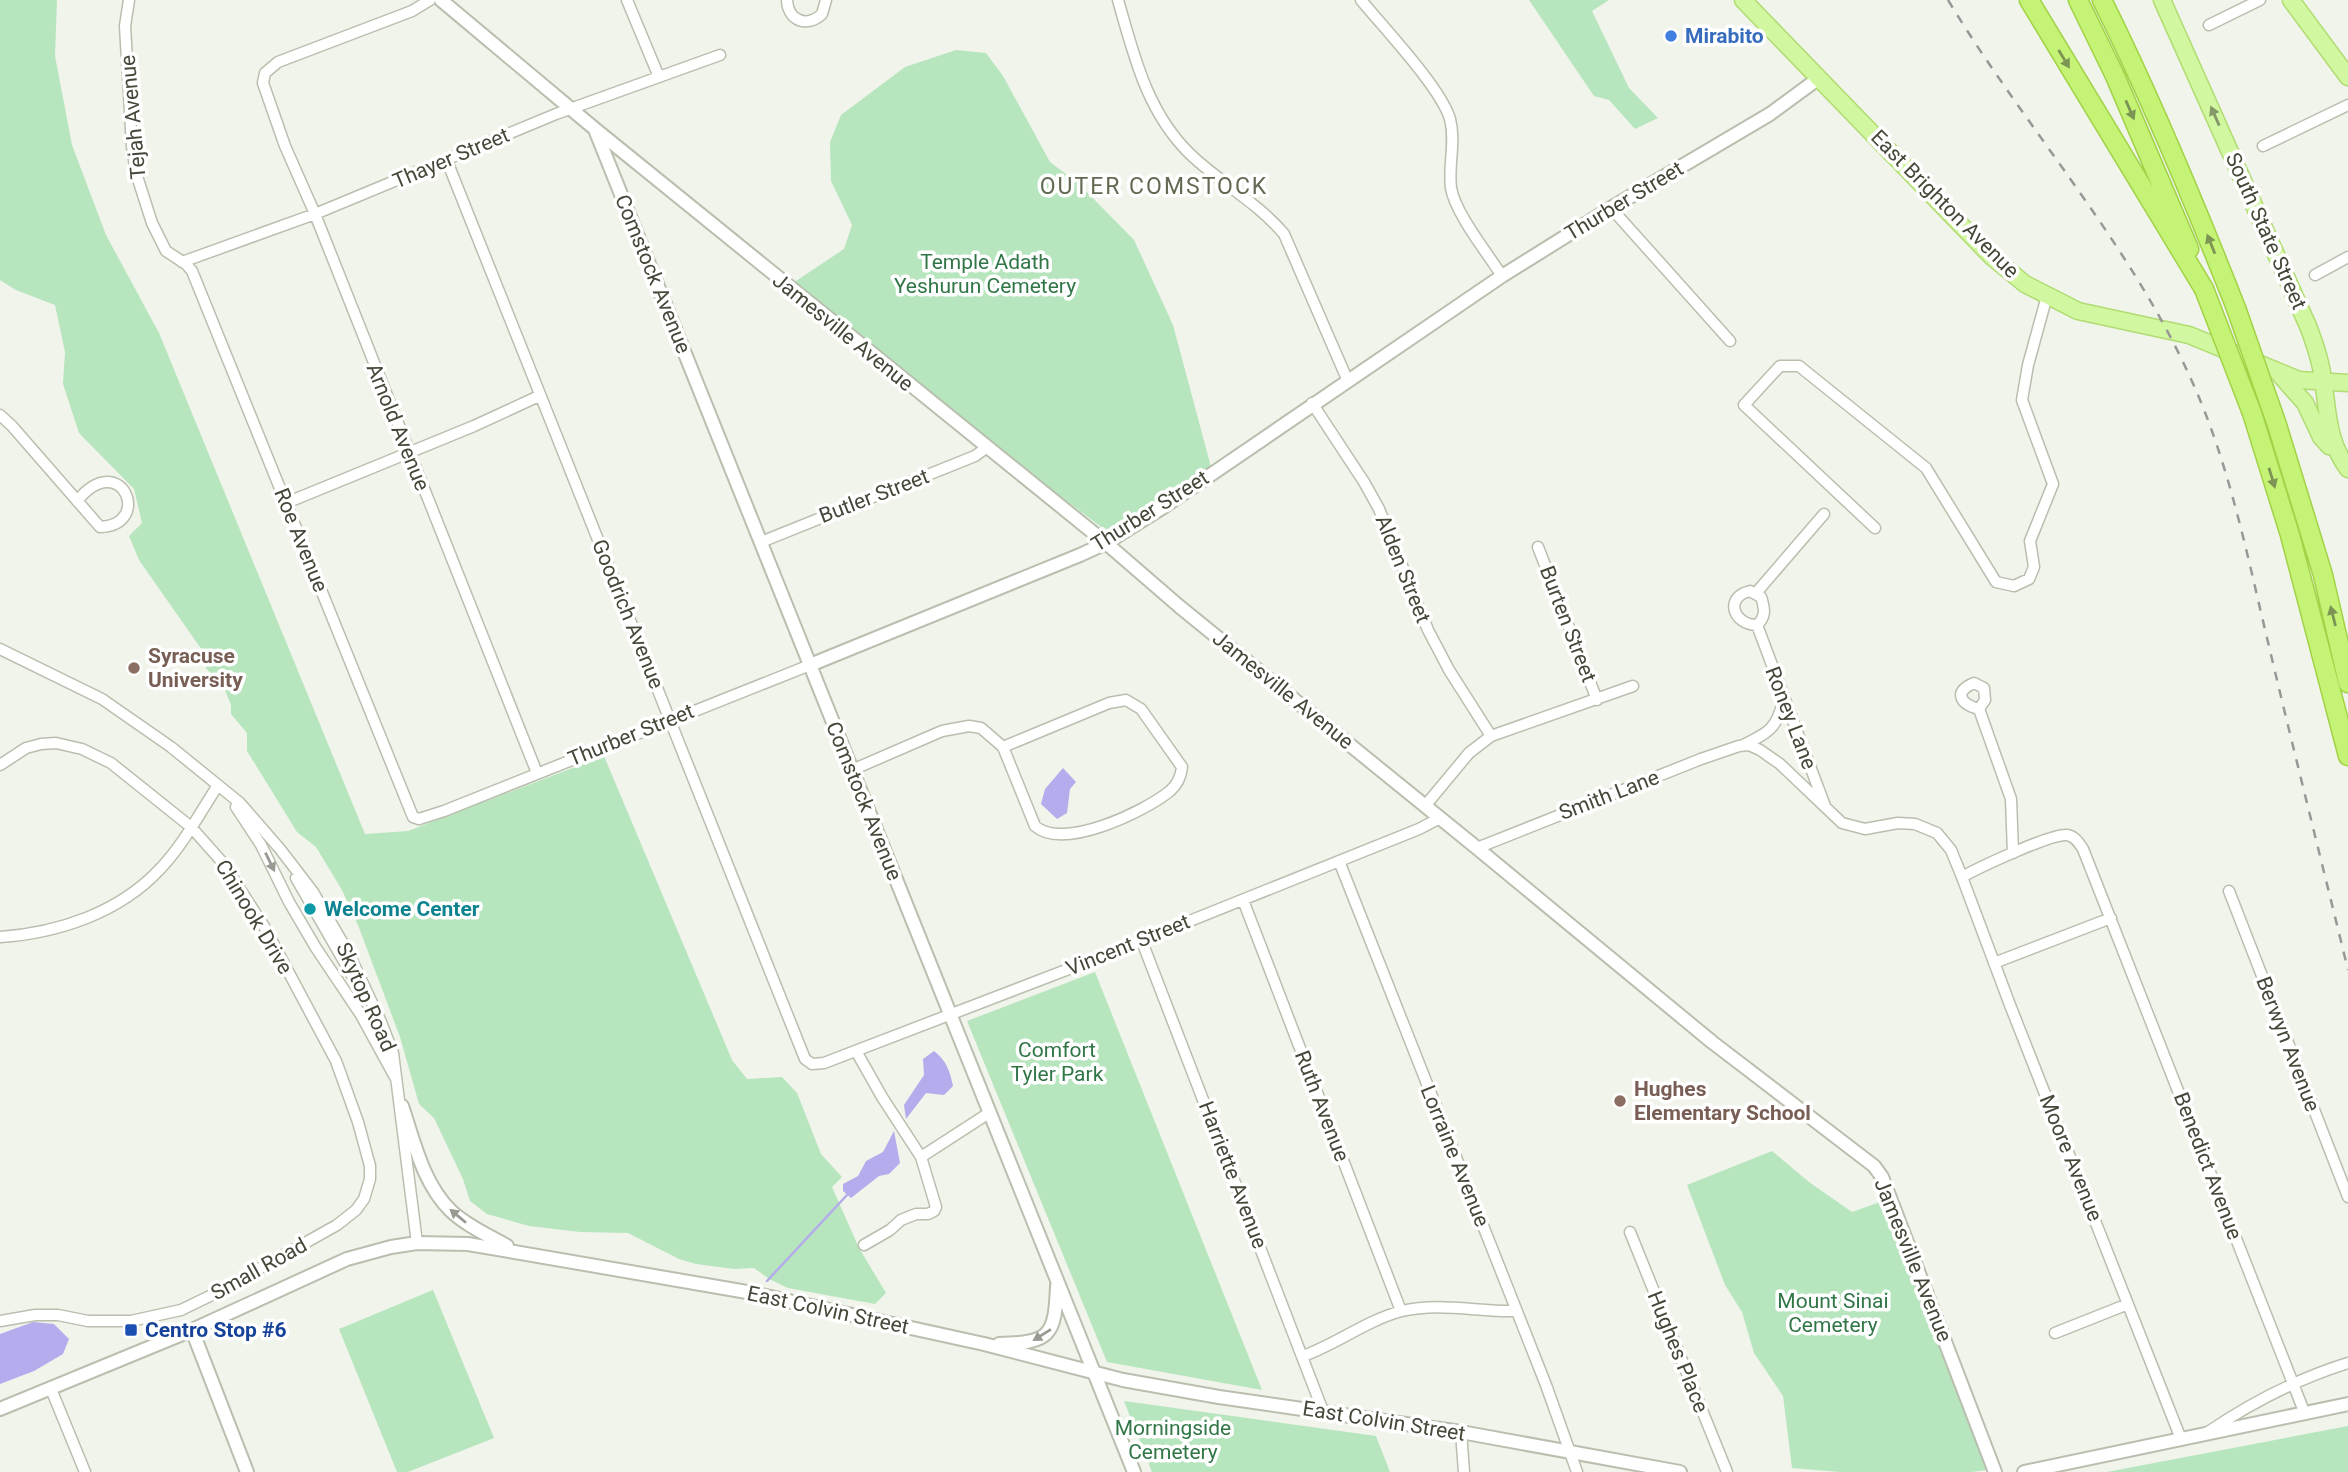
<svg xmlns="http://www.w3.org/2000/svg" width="2348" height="1472" font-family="Roboto,sans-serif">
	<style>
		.green { fill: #b7e5be }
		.water { fill: #b4acec }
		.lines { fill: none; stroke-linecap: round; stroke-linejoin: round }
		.stream { stroke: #b4acec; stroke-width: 2.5 }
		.minor-casing { stroke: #b9bfae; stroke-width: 13 }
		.tertiary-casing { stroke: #b9bfae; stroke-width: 16 }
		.primary-casing { stroke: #b0dc71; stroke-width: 19 }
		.motorway-casing { stroke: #a2d246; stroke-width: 21 }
		.minor { stroke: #fff; stroke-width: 10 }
		.tertiary { stroke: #fff; stroke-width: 12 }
		.primary { stroke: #d2f7a1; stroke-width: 16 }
		.motorway { stroke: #c4f376; stroke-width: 18 }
		.rail { stroke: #989898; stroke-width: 2.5; stroke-dasharray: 9 9; stroke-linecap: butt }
		.motorway-bridge-casing { stroke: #a2d246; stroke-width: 21; stroke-linecap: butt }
		.motorway-bridge { stroke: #c4f376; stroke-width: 18 }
		.oneway { fill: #7d9554 }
		.oneway2 { fill: #839768 }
		.oneway3 { fill: #989a92 }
		.shop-dot { fill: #3f7fe0; stroke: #fff; stroke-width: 2.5 }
		.education-dot { fill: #8d6e63; stroke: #fff; stroke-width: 2.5 }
		.culture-dot { fill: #0f9aa8; stroke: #fff; stroke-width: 2.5 }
		.transit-dot { fill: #1a4fb4; stroke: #fff; stroke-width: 2.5 }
		.labels { text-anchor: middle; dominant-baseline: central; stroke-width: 7; stroke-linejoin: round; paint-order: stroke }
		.shop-label { font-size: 21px; font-weight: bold; fill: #366cbe; stroke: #fff; text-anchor: start }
		.street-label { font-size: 21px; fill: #434839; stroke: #fff }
		.park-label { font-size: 21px; fill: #307647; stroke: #fff }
		.education-label { font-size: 21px; font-weight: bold; fill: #785e54; stroke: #fff; text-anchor: start }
		.culture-label { font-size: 21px; font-weight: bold; fill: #0d838f; stroke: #fff; text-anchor: start }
		.transit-label { font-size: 21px; font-weight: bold; fill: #164399; stroke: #fff; text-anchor: start }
		.neighbourhood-label { font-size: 23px; letter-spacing: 2px; fill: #626a51; stroke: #fff }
	</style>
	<rect width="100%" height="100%" fill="#f0f4eb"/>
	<!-- green -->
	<path class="green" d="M0,0h57l-2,56 17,89 34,90 53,98 206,501 43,-3 196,-75 128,304 15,19 35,-2 15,16 24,61 21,23 -10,10 27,61 27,45 -11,11 -87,-16 -19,-9 -15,-11 -20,1 -38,-5 -17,-5 -51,-26 -48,-1 -51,-6 -42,-12 -17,-13 -7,-22 -29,-61 -15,-14 -19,-67 -42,-112 -16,-35 -26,-43 -19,-15 -50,-81v-18l-16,-19v-9l-6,-15 -19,-22 -4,-18 -63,-90 -10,-24 13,-13 -8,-34 -55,-56 -16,-49 2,-32 -10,-47 -39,-15 -16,-10z
		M1529,0h80l-17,11 37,77 29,30 -23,11 -26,-29 -15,-4z
		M956,50l30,3 17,23 47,86 29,22 55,56 39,85 38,142 -76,53 -27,12 -124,-93 -191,-156 51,-34 8,-24 -21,-44 -1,-39 11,-27 64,-48z
		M1095,972l167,418 -155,-28 -140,-341z
		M1772,1151l37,31 43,30 31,-11 104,269 -16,2h-131l-48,-4 -9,-72 -29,-43 -12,-41 -17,-27 -38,-100z
		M433,1290l61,148 -86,34h-11l-58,-143z
		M1124,1401l252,35 14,36h-238z
		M2348,1426v46h-241z"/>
	<!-- water -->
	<path class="water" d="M1063,768l13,14 -6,7 -3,24 -10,6 -16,-15 4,-15z
		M934,1051c12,9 16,20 19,35l-9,9 -18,-2 -20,26 -2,-14 20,-30 -1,-16z
		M894,1131l6,32 -11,11 -10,2 -28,22 -8,-7v-7l15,-8 8,-15 17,-9z
		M33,1322l21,2 15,15 -6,15 -29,17 -34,13v-50z"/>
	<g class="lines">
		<!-- stream -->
		<path class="stream" d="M767,1281l80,-86"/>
		<!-- minor casing -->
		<g class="minor-casing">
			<path id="minor" d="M129,0l-4,26 7,120 4,27 16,50 14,28 20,13 6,7 221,546 6,2 25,-8 366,-146
				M430,0l-18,11 -134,51 -13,11 -2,10 22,63 30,68 222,559
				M627,0l32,77
				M787,0c1,21 20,28 35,14l4,-14
				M1118,0c16,56 29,112 72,154 29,28 67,48 94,80l63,145
				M1361,0c23,28 80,88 89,119 6,23 -2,46 1,69 4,25 37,66 51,88
				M2209,25l51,-25
				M2263,146l85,-41
				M447,161l358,898 7,5 12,-1 276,-106 319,-128 21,-11
				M1611,208l119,133
				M182,262l133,-48 241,-100 164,-59
				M2315,275l33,-18
				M1312,403l52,79 15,27 49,121 21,40 42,66
				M0,415l12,11 88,101c54,-2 21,-80 -23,-26
				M286,503l188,-77 65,-30
				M1875,528l-131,-123 36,-39h19l127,102 70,114 18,4 15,-7 5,-12 -4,-26 23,-57 -31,-84 6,-35 19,-69
				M761,542l214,-86 11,-8
				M1538,547l59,153
				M1750,591l11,6c4,12 5,20 -4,28 -24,0 -33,-28 -7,-34z
				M1756,593l68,-79
				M1757,625l68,181
				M0,649l102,50 69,48 69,56 40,46 33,43 35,60 33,70 12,31 24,190
				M1979,709c-19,-5 -26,-17 -5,-26l10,5 1,12 -6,9 32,90 2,54
				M1743,745c25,-12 35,-17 40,-45
				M0,765l26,-17 15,-4 15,-1 26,6 29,14 80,64 32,36 42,65 71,133 22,61 12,44v13l-6,20 -8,11 -19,15 -121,68 -35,17 -50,11h-43l-30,-6h-23l-35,6
				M852,770l90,-39 27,-5 12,2 22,19 32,79c28,25 109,-14 135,-35 7,-6 11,-15 12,-24l-41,-58 -15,-9 -17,3 -106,44
				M1425,806l44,-53 22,-17 142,-50
				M236,807l25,38 28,57 27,46 45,67 34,62
				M1477,848l224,-89 38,-13 10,-1 11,5 20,14 62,59 23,6 33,-6 17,1 22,9 14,17 11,27 48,128 171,434
				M1339,861l207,524 31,87
				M1962,877c16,-9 90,-44 105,-42 8,1 12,8 16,14l222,565
				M296,878l57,99
				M2229,891l119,306
				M1243,900l158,411
				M0,937c58,-4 119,-24 160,-68 23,-24 40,-56 58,-84
				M1141,939l182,472
				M1994,963l117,-45
				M856,1051l26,46 39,60 15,50 -2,4 -6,3h-12l-15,6 -11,10 -26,15
				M921,1157l68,-44
				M1630,1232l97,240
				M2055,1333l73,-29
				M1303,1356c34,-12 64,-36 99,-45 37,-9 77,1 114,0
				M51,1389l34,83
				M1461,1432l3,40
				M2208,1432c44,-30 89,-53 140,-69"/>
		</g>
		<!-- tertiary casing -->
		<g class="tertiary-casing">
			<path id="tertiary" d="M441,0l154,129 511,414 74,64 297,241 235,194 162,124 8,11 113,295
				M596,132l538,1340
				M810,665l270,-110 26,-12 56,-35 340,-232 109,-68 159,-94 49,-36
				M402,1106c12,35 21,78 49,105 16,15 37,24 56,35
				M192,1330l55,142
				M999,1344c52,-1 56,-9 58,-58
				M0,1409l192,-79 155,-71 44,-12 26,-4 51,1 279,48 237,52 139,36 96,17 242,35 219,40
				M2024,1472l324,-68"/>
		</g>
		<!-- primary casing -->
		<g class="primary-casing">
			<path id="primary" d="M1743,0l249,257 33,27 53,27 111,24 110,45 49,3
				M2162,0l146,326c7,18 13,35 15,54 5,31 4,61 25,89
				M2291,0l57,77
				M2281,376l24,27 16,34 8,9"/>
		</g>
		<!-- motorway casing -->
		<g class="motorway-casing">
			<path id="motorway" d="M2029,0l175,289
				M2078,0l37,76 74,173
				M2102,0c50,100 93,204 134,308
				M2252,413l38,122 58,221
				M2277,425l46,150 25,108"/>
		</g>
		<!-- minor -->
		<use href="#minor" class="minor"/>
		<!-- tertiary -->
		<use href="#tertiary" class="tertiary"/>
		<!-- primary -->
		<use href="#primary" class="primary"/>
		<!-- motorway -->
		<use href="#motorway" class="motorway"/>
		<!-- rail -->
		<path class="rail" d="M1948,0c76,126 181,242 242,377 38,82 56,173 77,261 26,110 54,221 81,332"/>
		<!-- motorway-bridge casing -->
		<g class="motorway-bridge-casing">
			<path id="motorway-bridge" d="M2204,289l48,124
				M2236,308l41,117"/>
		</g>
		<!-- motorway-bridge -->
		<use href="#motorway-bridge" class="motorway-bridge"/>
	</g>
	<!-- one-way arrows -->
	<defs><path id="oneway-solid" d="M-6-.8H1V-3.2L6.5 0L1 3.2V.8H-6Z" transform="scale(1.75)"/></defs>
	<g class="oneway">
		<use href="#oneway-solid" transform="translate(2064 59) rotate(59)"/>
		<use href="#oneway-solid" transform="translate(2130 110) rotate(66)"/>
		<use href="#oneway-solid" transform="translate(2211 244) rotate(-112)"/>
		<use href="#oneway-solid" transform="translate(2272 478) rotate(73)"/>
		<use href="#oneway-solid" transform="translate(2333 616) rotate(-104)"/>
	</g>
	<use class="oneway2" href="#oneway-solid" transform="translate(2215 116) rotate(-114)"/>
	<g class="oneway3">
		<use href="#oneway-solid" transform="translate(270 862) rotate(64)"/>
		<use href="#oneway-solid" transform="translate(458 1216) rotate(-140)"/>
		<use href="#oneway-solid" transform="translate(1042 1335) rotate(148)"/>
	</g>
	<!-- markers -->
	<circle class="shop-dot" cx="1671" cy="36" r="7"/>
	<g class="education-dot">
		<circle cx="134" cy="668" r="7"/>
		<circle cx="1620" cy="1101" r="7"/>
	</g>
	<circle class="culture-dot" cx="310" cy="909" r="7"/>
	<rect class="transit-dot" x="124" y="1323" width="14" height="14" rx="3.5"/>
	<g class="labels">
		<!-- shop labels -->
		<g class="shop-label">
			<text x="1685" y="36">Mirabito</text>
		</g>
		<!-- street labels -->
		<g class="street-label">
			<text transform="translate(133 117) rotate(-95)">Tejah Avenue</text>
			<text transform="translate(451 158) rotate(-23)">Thayer Street</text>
			<text transform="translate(1624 201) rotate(-31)">Thurber Street</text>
			<text transform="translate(1945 204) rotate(45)">East Brighton Avenue</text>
			<text transform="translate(2266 231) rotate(66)">South State Street</text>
			<text transform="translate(653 274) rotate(68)">Comstock Avenue</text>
			<text transform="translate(843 332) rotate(39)">Jamesville Avenue</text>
			<text transform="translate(398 427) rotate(68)">Arnold Avenue</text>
			<text transform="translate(874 496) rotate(-21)">Butler Street</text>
			<text transform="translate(1150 511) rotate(-32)">Thurber Street</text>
			<text transform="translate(301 540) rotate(68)">Roe Avenue</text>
			<text transform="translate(1403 569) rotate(68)">Alden Street</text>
			<text transform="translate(628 614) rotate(68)">Goodrich Avenue</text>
			<text transform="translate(1568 624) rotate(69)">Burten Street</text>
			<text transform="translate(1283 690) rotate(39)">Jamesville Avenue</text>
			<text transform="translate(1791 718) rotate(69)">Roney Lane</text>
			<text transform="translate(631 735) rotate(-22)">Thurber Street</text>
			<text transform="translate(1609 795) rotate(-21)">Smith Lane</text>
			<text transform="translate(864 801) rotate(68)">Comstock Avenue</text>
			<text transform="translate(254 917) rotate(59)">Chinook Drive</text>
			<text transform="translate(1128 945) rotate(-22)">Vincent Street</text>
			<text transform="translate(366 997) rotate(66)">Skytop Road</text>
			<text transform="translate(2288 1044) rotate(69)">Berwyn Avenue</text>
			<text transform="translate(1322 1106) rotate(69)">Ruth Avenue</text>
			<text transform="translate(1455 1156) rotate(68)">Lorraine Avenue</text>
			<text transform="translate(2071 1158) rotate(68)">Moore Avenue</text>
			<text transform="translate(2208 1166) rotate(69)">Benedict Avenue</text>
			<text transform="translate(1233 1175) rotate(69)">Harriette Avenue</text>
			<text transform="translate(1913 1260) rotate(68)">Jamesville Avenue</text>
			<text transform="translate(259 1269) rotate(-29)">Small Road</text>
			<text transform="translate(828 1310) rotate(12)">East Colvin Street</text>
			<text transform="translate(1678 1352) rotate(68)">Hughes Place</text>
			<text transform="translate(1384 1421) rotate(9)">East Colvin Street</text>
		</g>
		<!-- park labels -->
		<g class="park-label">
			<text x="985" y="262">Temple Adath<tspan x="985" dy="24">Yeshurun Cemetery</tspan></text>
			<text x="1057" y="1050">Comfort<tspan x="1057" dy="24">Tyler Park</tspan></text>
			<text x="1833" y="1301">Mount Sinai<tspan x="1833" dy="24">Cemetery</tspan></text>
			<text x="1173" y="1428">Morningside<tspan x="1173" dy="24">Cemetery</tspan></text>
		</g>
		<!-- education labels -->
		<g class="education-label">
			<text x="148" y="656">Syracuse<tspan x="148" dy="24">University</tspan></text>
			<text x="1634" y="1089">Hughes<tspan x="1634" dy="24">Elementary School</tspan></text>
		</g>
		<!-- culture labels -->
		<g class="culture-label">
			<text x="324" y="909">Welcome Center</text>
		</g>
		<!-- transit labels -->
		<g class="transit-label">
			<text x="145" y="1330">Centro Stop #6</text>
		</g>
		<!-- neighbourhood labels -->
		<g class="neighbourhood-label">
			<text x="1154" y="186">OUTER COMSTOCK</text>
		</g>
	</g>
</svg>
